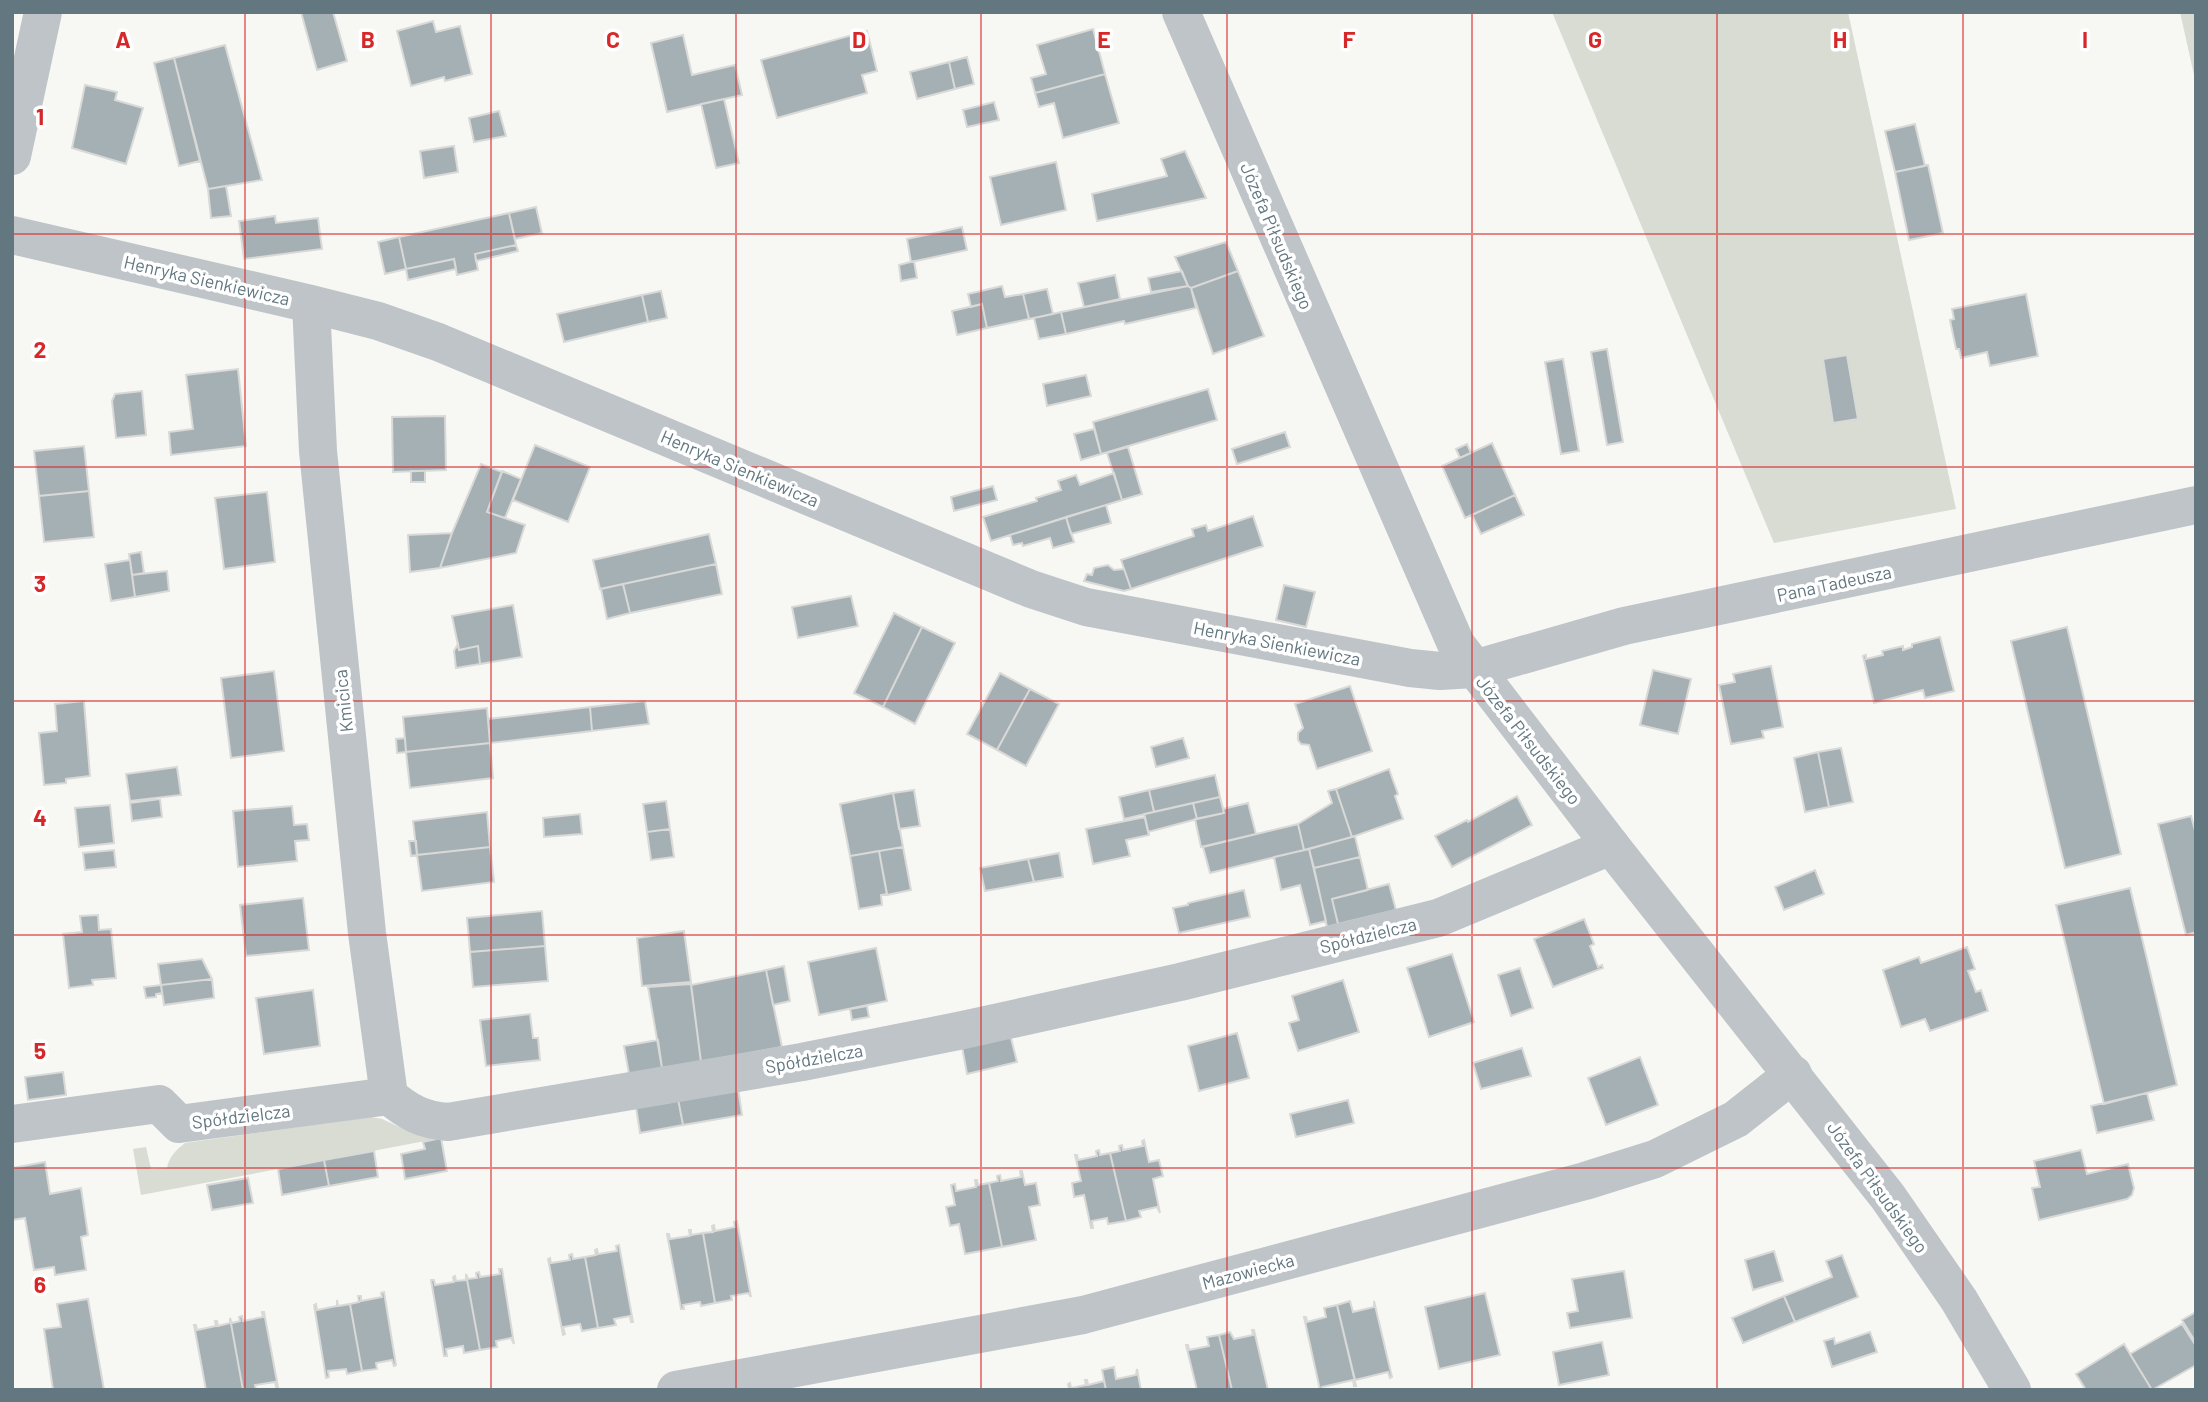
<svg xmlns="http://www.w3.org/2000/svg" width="2208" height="1402" font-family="Barlow,sans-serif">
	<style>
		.green { fill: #d8dcd3 }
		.building { fill: #a5b0b4; stroke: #d9d9d7; stroke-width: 2 }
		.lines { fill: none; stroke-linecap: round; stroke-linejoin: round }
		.minor { stroke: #bec4c7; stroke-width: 38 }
		.tertiary { stroke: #bec4c7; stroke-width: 38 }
		.grid { fill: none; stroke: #d62828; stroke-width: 2; stroke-opacity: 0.55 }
		.labels { text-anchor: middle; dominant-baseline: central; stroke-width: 7; stroke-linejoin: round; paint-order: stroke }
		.street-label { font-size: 18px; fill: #62777f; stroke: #fff }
		.grid-label { font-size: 23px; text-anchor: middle; font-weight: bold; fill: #d62828; stroke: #fff; stroke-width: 7; stroke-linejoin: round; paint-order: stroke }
	</style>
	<rect width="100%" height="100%" fill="#f7f7f4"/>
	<!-- green -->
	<path class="green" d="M1552,12h296l108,497 -182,34z
		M2180,12h16v72z
		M371,1117l11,2 26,12 33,7 -300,57 -8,-46 13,-2 5,22 16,-1c2,-11 9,-18 18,-25z"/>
	<!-- building -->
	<path class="building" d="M301,12h32l14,49 -30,9z
		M433,21l3,11 24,-6 12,48 -27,7 -1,-4 -33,9 -14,-55z
		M1093,29l12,45 -70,19 -4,-15 15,-4 -9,-29z
		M867,31l10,40 -15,4 5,18 -90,25 -16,-58z
		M683,35l9,40 43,-10 7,30 -75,17 -16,-69z
		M225,45l37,135 -54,9 -34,-131z
		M967,57l7,27 -19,5 -6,-27z
		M174,58l26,103 -21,5 -25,-103z
		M949,62l6,27 -38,10 -7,-27z
		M1105,74l14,49 -56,15 -9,-35 -15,4 -4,-14z
		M85,85l32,7 -2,8 28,8 -17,56 -54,-16z
		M724,99l15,64 -23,5 -15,-64z
		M994,102l5,18 -32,7 -4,-17z
		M499,111l7,25 -32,6 -5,-24z
		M1915,124l10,42 -30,6 -10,-41z
		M454,146l4,26 -34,6 -4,-27z
		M1185,151l21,47 -109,23 -5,-27 75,-18 -6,-17z
		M1056,162l10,48 -65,15 -11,-48z
		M1928,165l15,68 -34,7 -14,-68z
		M226,186l5,30 -20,2 -3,-29z
		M536,207l6,26 -27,6 -6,-26z
		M509,213l7,32 -41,9 3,16 -21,5 -3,-16 -48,10 -7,-32z
		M275,216l1,7 42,-5 4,31 -78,10 -5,-38z
		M962,227l5,23 -56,12 -4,-23z
		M399,237l7,32 -21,5 -7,-32z
		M1226,242l12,29 -47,17 -3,-2 -13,-29z
		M516,245l2,6 -42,10 -1,-7z
		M454,259l2,10 -48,11 -2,-11z
		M914,261l3,17 -16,3 -2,-16z
		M1182,271l6,15 -37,6 -3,-14z
		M1238,271l26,65 -51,18 -22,-66z
		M1115,275l5,24 -36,8 -6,-24z
		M1002,286l3,11 18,-3 6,25 -42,9 -5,-24 -11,3 -3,-13z
		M1188,286l3,2 5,20 -71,16 -1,-3 -58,13 -5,-22z
		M1047,289l6,25 -24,5 -6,-25z
		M661,291l6,27 -19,4 -6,-27z
		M2026,294l12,62 -48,10 -3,-14 -26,6 -2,-9h-3l-6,-29 4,-1 -2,-10z
		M642,295l6,27 -84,20 -7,-28z
		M982,304l5,24 -30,7 -5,-24z
		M1061,312l5,22 -27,5 -5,-21z
		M1607,349l16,93 -16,3 -16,-93z
		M1847,355l11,64 -25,4 -10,-64z
		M1563,359l16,92 -18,3 -16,-92z
		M238,369l8,77 -75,9 -2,-23 24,-3 -7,-54z
		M1086,375l5,21 -44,10 -4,-22z
		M1208,389l9,31 -116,34 -8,-32z
		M142,391l4,44 -30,3 -4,-37 3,-7z
		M445,416l1,54 -53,2 -1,-55z
		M1094,429l7,25 -20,6 -7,-26z
		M1285,432l5,15 -53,17 -5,-15z
		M1492,443l23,52 -50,23 -23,-52z
		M1467,444l4,9 -11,5 -4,-9z
		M535,445l55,22 -22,55 -55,-22z
		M84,446l5,45 -50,5 -5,-45z
		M1128,447l14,47 -20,6 -15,-47z
		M481,464l21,8 -15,40 38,13 -9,28 -76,15 12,-35z
		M411,471h14v11h-14z
		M502,471l19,8 -16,39 -18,-6z
		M1114,473l8,27 -131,41 -8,-24 54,-16 -1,-3 25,-8 -3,-9 18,-6 4,10z
		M993,486l4,14 -43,11 -3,-14z
		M89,491l5,46 -50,5 -5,-46z
		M267,492l8,70 -51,7 -9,-71z
		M1515,495l9,20 -43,19 -9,-19z
		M1106,505l5,18 -40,11 -5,-17z
		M1253,516l10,30 -132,43 -10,-29 73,-24 -2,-7 14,-4 2,6z
		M1066,517l8,25 -21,6 -3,-10 -27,8 -1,-3 -9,2 -3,-10z
		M452,533l-12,35 -30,4 -2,-37z
		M709,534l7,30 -116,25 -7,-29z
		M141,552l3,21 -12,2 -3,-21z
		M130,560l5,37 -24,4 -6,-37z
		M716,564l6,30 -92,19 -7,-29z
		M1108,565l6,5 10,-1 7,20 -7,2 -40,-10 3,-7 5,1 2,-7z
		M167,571l2,20 -34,6 -3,-22z
		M623,584l7,29 -23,6 -6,-30z
		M1284,585l31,7 -9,35 -30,-7z
		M851,596l7,30 -60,12 -6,-31z
		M513,605l9,52 -42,7 -2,-18 -19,4 -7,-34z
		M894,613l28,14 -39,80 -29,-14z
		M922,627l33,16 -40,81 -32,-17z
		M2067,627l54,227 -56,14 -54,-227z
		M1940,637l14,54 -29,7 -2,-8 -49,13 -11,-47 3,-1v4l17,-4 -1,-4 21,-5v4l9,-3v-3z
		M458,644l1,6 19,-4 2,18 -24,4 -2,-17z
		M1771,666l12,61 -21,4 2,7 -33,6 -12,-59 16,-3 -2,-8z
		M1653,670l38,9 -13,55 -38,-9z
		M274,671l10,80 -53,7 -10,-80z
		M1000,673l30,16 -33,61 -30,-16z
		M1350,686l22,65 -55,18 -8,-24 -8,-1 -3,-4v-7l5,-5 -8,-24z
		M1030,689l29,15 -33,62 -29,-16z
		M84,701l6,75 -24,3v4l-22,2 -5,-52 18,-2 -2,-27z
		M645,701l4,23 -57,7 -2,-24z
		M590,707l2,24 -102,12 -2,-24z
		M487,708l3,35 -84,9 -3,-35z
		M405,738l1,14 -9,1 -1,-14z
		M1183,738l6,20 -33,9 -5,-20z
		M490,743l3,35 -83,10 -4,-36z
		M1841,748l12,54 -24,5 -11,-55z
		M1818,752l11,55 -24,5 -11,-54z
		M177,767l4,28 -51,6 -4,-27z
		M1389,769l9,25 -3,2 8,23 -51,18 -16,-48z
		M1215,775l5,22 -66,15 -5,-22z
		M1336,789l16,48 -48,13 -6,-26 34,-21 -4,-12z
		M914,790l6,36 -21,3 -6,-36z
		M1149,790l5,22 -30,7 -5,-22z
		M893,793l10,54 -53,9 -10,-52z
		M1517,796l15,29 -80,42 -17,-31 32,-16 1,2z
		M1220,797l4,16 -27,6 -4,-16z
		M160,799l2,18 -30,4 -2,-18z
		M666,801l4,28 -23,3 -4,-28z
		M1193,803l4,16 -49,13 -4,-18z
		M1248,803l8,31 -55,13 -6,-28 29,-6 -1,-4z
		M110,805l4,38 -35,4 -4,-39z
		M292,806l2,19 13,-1 2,16 -14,1 2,20 -59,6 -5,-56z
		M487,812l3,35 -73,8 -4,-34z
		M580,814l2,20 -38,3 -1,-19z
		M2191,816l5,18v98l-10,3 -28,-111z
		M1145,817l4,18 -23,5 4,16 -37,8 -7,-35z
		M1298,824l6,26 -94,23 -7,-26z
		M670,829l4,28 -23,3 -4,-28z
		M1355,836l5,21 -46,11 -5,-19z
		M409,841h7l1,14 -6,1z
		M490,847l4,35 -72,9 -5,-36z
		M903,847l8,43 -24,5 -8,-44z
		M1309,849l17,72 -16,4 -10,-40 -19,5 -7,-33z
		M114,850l2,17 -31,3 -2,-17z
		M879,851l8,43 -6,1 1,10 -23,4 -9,-53z
		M1059,853l4,24 -29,5 -6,-23z
		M1360,857l8,33 -36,9 6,25 -11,3 -13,-59z
		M1028,859l6,23 -49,9 -5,-23z
		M1815,870l9,24 -40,16 -9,-23z
		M1389,884l7,26 -58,14 -6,-25z
		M2130,888l47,197 -73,19 -48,-199z
		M1244,890l6,27 -71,16 -6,-25 15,-3v-2z
		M303,898l6,52 -63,6 -6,-51z
		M542,911l3,35 -75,6 -3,-34z
		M98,915l1,15 12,-1 5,49 -24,2 1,5 -24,3 -6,-54 19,-2 -2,-16z
		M1584,919l10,25 -4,2 8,21 4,-2 1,3 -50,19 -19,-48z
		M684,931l7,51 -49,4 -5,-48z
		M545,946l3,35 -75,6 -3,-35z
		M1967,947l8,22 -7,2 8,21 5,-2 7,21 -58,20 -5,-12 -24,8 -18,-57 36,-13 2,6z
		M876,948l11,53 -68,14 -11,-53z
		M1452,954l22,68 -45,15 -22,-69z
		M202,959l10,20 -51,6 -3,-21z
		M784,966l6,35 -17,4 -7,-35z
		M1520,968l13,40 -22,8 -13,-41z
		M766,970l16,77 -81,15 -10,-77z
		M212,979l2,19 -50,7 -3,-20z
		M1343,980l16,52 -61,19 -9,-28 10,-3 -7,-24z
		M691,984l10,78 -39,6 -14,-81z
		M161,985l1,8 -6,1v3l-10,1 -2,-11z
		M313,990l7,56 -56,8 -8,-56z
		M867,1006l2,11 -17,3 -2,-11z
		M530,1014l3,24h5l2,22 -54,6 -6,-46z
		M1009,1030l8,32 -50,12 -6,-33z
		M1237,1033l12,45 -50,13 -11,-45z
		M658,1040l4,28 -33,6 -5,-28z
		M1522,1048l9,28 -50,13 -8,-26z
		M1640,1057l18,48 -52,20 -18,-47z
		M63,1072l3,23 -38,5 -3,-23z
		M738,1088l4,27 -59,10 -5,-26z
		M2147,1093l7,27 -57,13 -6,-27z
		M678,1099l5,26 -43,8 -4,-26z
		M1348,1100l6,23 -58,14 -6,-23z
		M441,1138l6,33 -42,8 -4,-25 24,-5 -2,-7z
		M1144,1140l5,22 10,-2 4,16 -10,3 7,34 -3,-6 -18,4 2,6 -15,4 -16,-68 10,-2 -1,-5 3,-1 1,5 20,-4 -1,-5z
		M1099,1150l1,5 10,-2 16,68 -18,3 -1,-6 -15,3 1,7h-2l-7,-33 -10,2 -2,-14 9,-2 -6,-26h2l1,5 19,-4 -1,-5z
		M2081,1150l6,24 41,-10 6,24 -2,7 -5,4 -88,21 -7,-32 8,-1 -6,-26z
		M374,1151l4,26 -49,9 -5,-26z
		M324,1160l5,26 -47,9 -4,-26z
		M45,1162l5,32 31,-6 7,47 -7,2 5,33 -31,5 -1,-8 -20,3 -9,-52 -13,2v-52z
		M1020,1171h2l3,14 11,-2 4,22 -11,2 7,33 -34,7 -13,-64 9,-2 -1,-5 3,-1 1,6 20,-4z
		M248,1178l5,25 -41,7 -5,-25z
		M975,1180h2l1,5 11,-2 13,64 -37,7 -6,-30 -9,2 -4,-19 9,-2 -4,-20 4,-1 1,7 20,-4z
		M737,1221l14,76 -3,-4 -17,3 1,4 -17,3 -12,-70 10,-1 -1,-6 2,-1 1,6 20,-4 -1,-5z
		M689,1230h2v5l12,-2 12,70 -14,3 -1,-4 -17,3 1,4h-3l-14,-75h2l1,5 20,-3z
		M619,1245l14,77h-2l-1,-6 -16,3 2,6 -18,3 -13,-71 11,-2 -1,-5 2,-1 1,5 19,-3 -1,-5z
		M1774,1251l9,30 -30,9 -8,-30z
		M572,1254l1,5 12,-2 13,71 -16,3 -2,-7 -17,3 2,7 -2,1 -15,-76 2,-1 1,5 19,-3 -1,-5z
		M1842,1255l16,42 -63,25 -11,-26 48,-19 -6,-16z
		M499,1269h3l12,75 -3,-6 -15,3 1,6 -17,3 -14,-76 2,5 9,-1 -1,-5 3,-1 1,5 20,-3z
		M1624,1271l8,47 -62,10 -3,-15 11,-2 -6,-32z
		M466,1274l14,76 -16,3 -1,-7 -17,3 1,7h-3l-13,-76h3l1,5 19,-3 -1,-5 2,-1 1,5 10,-1z
		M384,1292l12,73 -2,1 -2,-6 -16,3 1,6 -15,2 -12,-67 9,-2 -1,-6h3v5l21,-4 -1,-4z
		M1485,1293l15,62 -61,14 -14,-62z
		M1784,1296l11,26 -52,21 -11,-25z
		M88,1299l16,91h-51l-9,-61 17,-2 -4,-23z
		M337,1300l1,6 12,-2 12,67 -15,3 -1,-5 -18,2 1,6 -3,1 -12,-73 2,-1 1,6 20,-4z
		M1350,1301l3,11 21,-5v-6l18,76 -2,1 -2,-6 -33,8 -18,-75z
		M1337,1305l19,81h-2l-1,-6 -31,7 1,3h-3l-16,-73h2l1,5 19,-5 -2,-9z
		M262,1312h2l14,75h-2l-1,-5 -20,3 1,5h-13l-13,-72 2,5 8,-2 -1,-4 3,-1 1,5 20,-4z
		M2196,1312v31l-14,-23z
		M230,1318l13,72h-37l-12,-65h2l1,5 19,-4 -1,-5h2l1,5 12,-3z
		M2182,1324l14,22v19l-44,25 -22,-36z
		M1252,1330h2l14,60h-36l-13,-55 11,-3 4,7 19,-4z
		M1870,1332l7,20 -45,15 -8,-26 10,-3 1,6z
		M1219,1335l13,55h-35l-11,-45h2l1,5 20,-4 -2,-9z
		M1602,1342l7,33 -50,10 -6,-33z
		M2124,1344l28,46h-66l-10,-16z
		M1114,1367l2,12 20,-4 1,-6 4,21h-35l-4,-20z
		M1085,1380h2l1,5 16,-4 2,9h-37l-1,-6 2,-1 1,5 15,-3z"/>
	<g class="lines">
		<!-- minor -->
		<path class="minor" d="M12,156l31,-144
			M12,235l299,69 67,17 60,21 593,247 55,18 324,61 30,3 34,-2 150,-43 572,-121
			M311,304l7,147 49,482 22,163
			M12,1124l147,-20 20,20 210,-28c19,16 33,24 59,26l354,-60 161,-32 217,-48 258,-64 173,-72
			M676,1390l407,-75 502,-134 70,-22 81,-40 57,-45"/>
		<!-- tertiary -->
		<path class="tertiary" d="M1181,12l275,632 155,202 277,351 71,103 53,90"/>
	</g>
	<!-- grid -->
	<path class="grid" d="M245,12v1378M491,12v1378M736,12v1378M981,12v1378M1227,12v1378M1472,12v1378M1717,12v1378M1963,12v1378M12,234h2184M12,467h2184M12,701h2184M12,935h2184M12,1168h2184"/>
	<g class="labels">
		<!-- street labels -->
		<g class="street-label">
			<text transform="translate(1277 236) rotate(67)">Józefa Piłsudskiego</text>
			<text transform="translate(207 280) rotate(13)">Henryka Sienkiewicza</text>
			<text transform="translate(740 468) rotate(23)">Henryka Sienkiewicza</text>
			<text transform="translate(1834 583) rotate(-12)">Pana Tadeusza</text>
			<text transform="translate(1277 643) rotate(11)">Henryka Sienkiewicza</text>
			<text transform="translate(343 701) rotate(-96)">Kmicica</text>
			<text transform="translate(1529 740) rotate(52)">Józefa Piłsudskiego</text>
			<text transform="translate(1368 935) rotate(-14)">Spółdzielcza</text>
			<text transform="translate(814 1058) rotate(-10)">Spółdzielcza</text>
			<text transform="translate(241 1116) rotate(-7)">Spółdzielcza</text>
			<text transform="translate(1878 1187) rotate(54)">Józefa Piłsudskiego</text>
			<text transform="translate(1248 1271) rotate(-15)">Mazowiecka</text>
		</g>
	</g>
	<g class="grid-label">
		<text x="123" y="48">A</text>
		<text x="368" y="48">B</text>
		<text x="613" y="48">C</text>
		<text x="859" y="48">D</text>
		<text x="1104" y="48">E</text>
		<text x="1349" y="48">F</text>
		<text x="1595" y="48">G</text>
		<text x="1840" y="48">H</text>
		<text x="2085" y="48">I</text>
		<text x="40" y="125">1</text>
		<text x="40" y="358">2</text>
		<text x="40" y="592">3</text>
		<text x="40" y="826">4</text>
		<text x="40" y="1059">5</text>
		<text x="40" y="1293">6</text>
	</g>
	<!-- border -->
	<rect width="2208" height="1402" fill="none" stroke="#62777f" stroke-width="28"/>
</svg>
